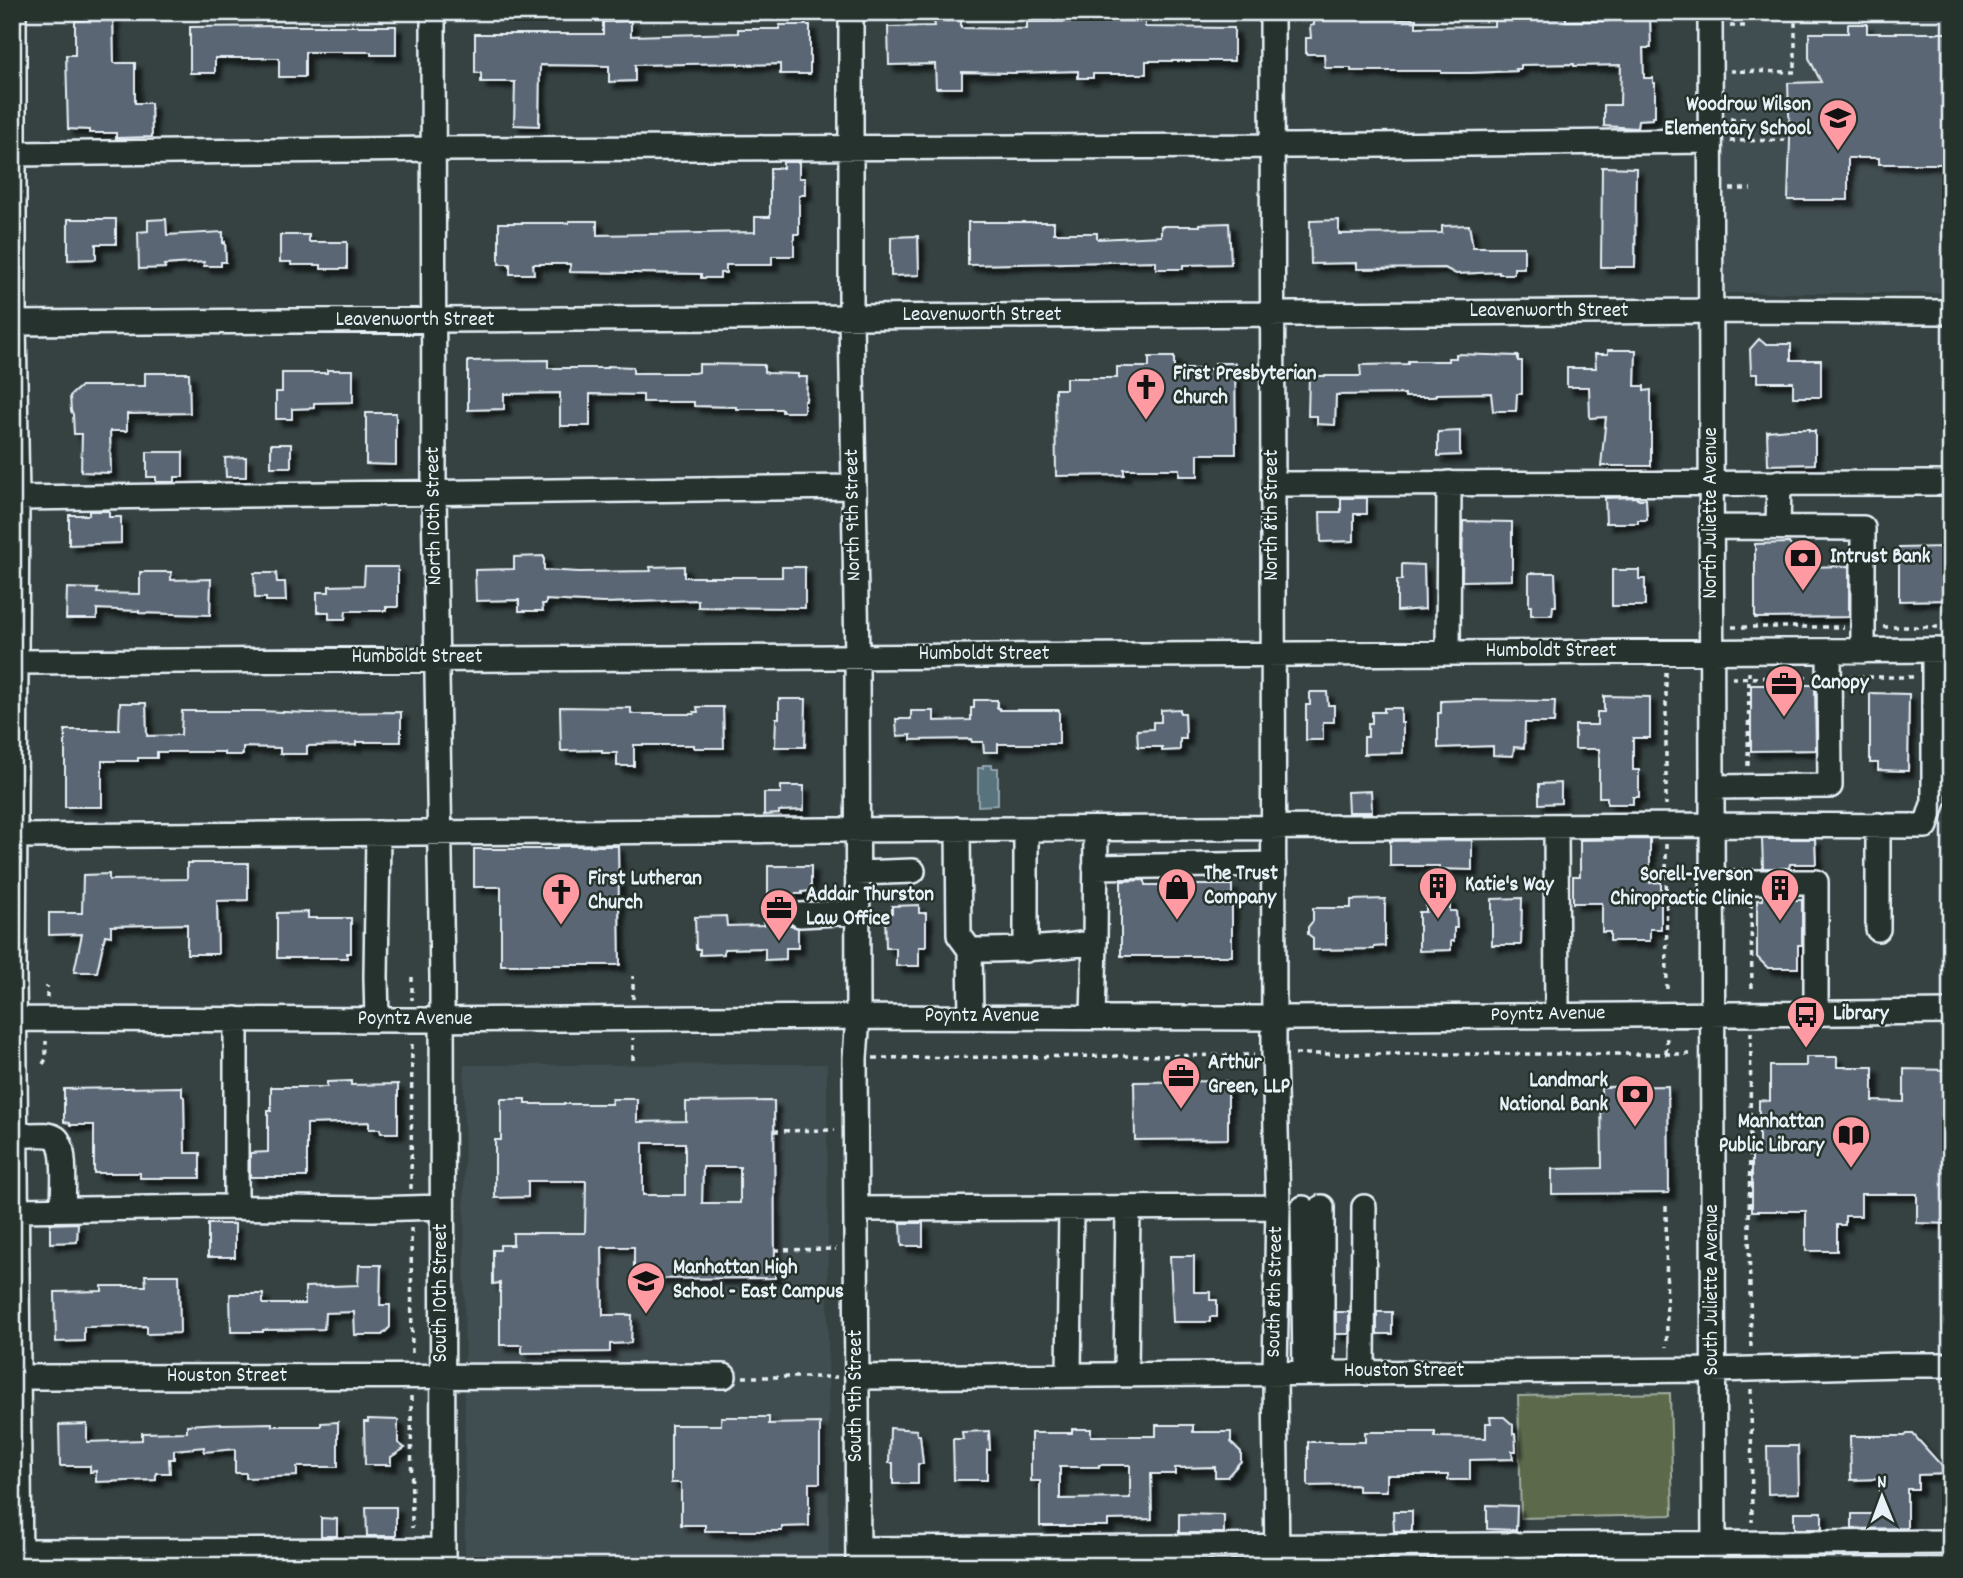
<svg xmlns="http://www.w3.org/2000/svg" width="1963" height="1578" font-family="Dekko,sans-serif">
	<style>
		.built { fill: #414d51 }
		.green { fill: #5c6b4c; stroke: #a2aea2; stroke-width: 2 }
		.water { fill: #58737c; stroke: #92a5ae; stroke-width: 2 }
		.building { fill: #5a6673; stroke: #e8f1f8; stroke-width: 2; fill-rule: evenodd; filter: url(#shadow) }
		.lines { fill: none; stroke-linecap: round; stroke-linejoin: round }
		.minor-casing { stroke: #e8f1f8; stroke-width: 28 }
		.path { stroke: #e8f1f8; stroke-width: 3.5; stroke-dasharray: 5 5; stroke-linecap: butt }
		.minor { stroke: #26332d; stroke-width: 23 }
		.labels { text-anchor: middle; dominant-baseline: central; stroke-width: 5; stroke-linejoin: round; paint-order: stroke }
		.poi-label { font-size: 21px; font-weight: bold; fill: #e8f1f8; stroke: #26332d; text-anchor: start }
		.street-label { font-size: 21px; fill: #e8f1f8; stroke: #26332d }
	</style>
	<defs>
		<filter id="shadow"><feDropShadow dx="6" dy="6" stdDeviation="2" flood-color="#0009"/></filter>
	</defs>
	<rect width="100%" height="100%" fill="#364242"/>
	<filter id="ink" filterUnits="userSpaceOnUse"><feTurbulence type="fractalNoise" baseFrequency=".0143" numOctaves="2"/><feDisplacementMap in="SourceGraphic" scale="14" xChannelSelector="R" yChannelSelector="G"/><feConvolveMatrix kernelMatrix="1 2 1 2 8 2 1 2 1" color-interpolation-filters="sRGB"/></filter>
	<g filter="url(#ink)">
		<!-- built -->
		<path class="built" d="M1724,12h227v281h-226z
			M827,1064l2,502h-364l-1,-501z"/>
		<!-- green -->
		<path class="green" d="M1670,1393l3,122 -152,3 -3,-122z"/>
		<!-- water -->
		<path class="water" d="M983,765h9v3h6v37l-20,1v-38h5z"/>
		<!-- building -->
		<path class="building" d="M1623,14h22l5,5 1,29h-8l1,30h9v5h2v34h-3v2l-14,1 -1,8 -33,-2v-21h16l1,-40 -47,1v-2l-53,1v4h-5l1,2 -47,2h-29v-2h-90v-3h-26l-1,-14h-18v-16h5l-1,-12 4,-1v-7l102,1v8l78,-1v-8l72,-3v6h42v-3h15z
			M92,15h21l1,48h21v40h16l1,34 -36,1v-5h-27v-3l-21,-1 -2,-74h9v-34l17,-2z
			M961,20v8l66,1v-7l90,-1h28v6l89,1v33h-88v13h-53v4h-15v-7l-65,2 -51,-1v16h-26l-1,-24 -46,1 -1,-38 47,-1 -1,-5z
			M631,21v15l107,-3v-4h42v-4h30v49h-30v-10l-42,1v-2l-103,2v16l-26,1v-16l-69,-1 -1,61 -25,-1 1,-43h-34v-9h-6v-39h128v-12z
			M1848,24h19v9h84v125h-6v6h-66v-6h-31v42h-60l2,-60 -2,-57 33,-1 -12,-24v-25h39z
			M279,26h117v29h-25v-3h-66v25h-26v-19h-64v15h-25v-46z
			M783,162h16v16h6v17h-6v39h-5v22h-22v9h-46v8h-6v5h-19v-4l-131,-2v-8h-37l1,10h-24v-10h-11v-41h70v-2h28v14l158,-3v-15h15v-49h13z
			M1602,167l34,1 -1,99h-34z
			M68,219h48v25h-20v15l-28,1z
			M166,219l1,16 56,-3v11l2,-1 1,20h-5v4h-17v-4l-40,3 1,3 -26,1 -1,-37 10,-1v-11z
			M1339,220v14l103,-1v-7l27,-1 4,22h51v21h-10v6h-15v-2l-43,2 -11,-6 -88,1v-6l-46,1 -1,-43z
			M968,222h86v11h43v6l64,-3v-10h39v-2l29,-1 2,41 -48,1v4h-27v-8l-188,4z
			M280,235h29v7h38v27h-26v-4h-30v-3h-11z
			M918,236l1,39 -28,1v-39z
			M1759,339l6,5h26v16h30v37h-28v-15h-36v-8h-6l-1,-25z
			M1608,350h28l-1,36h9v5l7,-1v76h-50l5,-49 -16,1 -1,-31h-22v-19h29l-1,-14h13z
			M1456,354l62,2v5h4v33h-5l-1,17h-23l-2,-18 -55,1v2l-3,1h-28v-3l-69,1 -1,30 -18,-1v-8h-9l1,-40h52l-1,-11 48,-1v-3h40v-3h8z
			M1149,357h25v12h41v-6h20l1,91h-38v22h-19v-7h-55v6l-68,1 -1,-87h11v-11h51v-11h32z
			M548,360v8h60v-2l25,1v6h61l5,-1v-8l65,1v7l4,1 30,1v3h9l-1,24h-2v11h-22v-3h-46v-2l-42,-1v-4h-51v-7l-53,-1v32h-30v-33l-56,1v15l-36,1v-49z
			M327,370h26v32l-39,1v5l-22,1v10h-16v-27h6v-19h45z
			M145,373h44l1,40 -63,1v17h-17l1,42 -30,-1 1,-38h-8l-1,-20 -2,-3 -1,-15 11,-10h64z
			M366,413h30v52l-30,-1z
			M1789,429h20v2h6v33l-47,1 -1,-34z
			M1460,431v24l-22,1v-24z
			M271,444h20v23h-20z
			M147,452h36v25h-8v5h-19v-5h-9z
			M246,457v20h-20l-1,-19z
			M1637,497v2h9l1,21h-9v3h-32l-1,-25z
			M1341,498h26v16h-13v27l-33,1 -1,-30h21z
			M89,511h20v6h12v26l-52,2v-30h20z
			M1463,521l49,1v58l-50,1z
			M1789,543l15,24 45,-1v51l-94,1v-74z
			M1945,547l1,53 -47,1v-53z
			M544,556v14l35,2 72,-1 -1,-4 34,-1v11h98v-10h23v41l-107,-1v-7l-95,3 -57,-3v4h-4l1,7h-24v-11l-43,1 -1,-31 39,-1v-12z
			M1402,564l22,1 1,44 -28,2v-31h5z
			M365,567h33v40h-12v4h-40l-1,8h-16v-7h-12v-20h12v-6l35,-1z
			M1612,570h27v9h6v27h-33z
			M140,572h31v8l40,-1 -1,36 -71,-2v-2l-42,-2v10h-31l1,-31 31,1 -1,4 43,1z
			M254,573h22l1,9h8l1,19h-20v-3h-11z
			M1529,573h26l1,33h-3l-1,9h-21v-9h-2z
			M1751,685h64l1,65 -65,1z
			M1310,692h17l1,13h6v17h-11v18h-17v-35h4z
			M1870,693l39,1 -1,77 -30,-1v-7h-8z
			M1604,696l46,1v41h-17v32h6v27h-6v7h-26v-7h-8v-48h-24v-24h22v-13h7z
			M779,699h27l-1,48h-30l1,-29h3z
			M974,700h23v8h2l1,2h59v34h-61v8h-14l-1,-10h-11l-1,-3 -60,1v-5l-14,1 -1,-17h15v-8h23v10l37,-1v-12h3z
			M1468,700l87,1 -1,22h-29l-1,25 -10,-1 -1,9 -20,-1v-9l-55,2v-35h3v-12z
			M120,703h26l1,33 34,-1 1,-24h77l50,2 92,-1v30h-45v3l-49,1v8h-27v-6l-37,-1v8h-19v-3h-67v6h-19v3h-36v46h-37v-77h54z
			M560,707l71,1v5l3,1h60v-2h4l-1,-5h26l1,41h-30v-3h-60v21h-17v-13h-15v-3l-41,1z
			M1384,708h17v15h2v30l-39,1v-17h4v-14h4v-11h12z
			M1180,709v4h5l1,26h-6v11l-18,1v-4h-24l-1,-17 16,-1v-7h8v-12z
			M1561,783v20l-22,1v-20z
			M781,786h23v24l-25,1v3l-15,1v-22h17z
			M1371,791l1,21h-24l-1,-20z
			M1650,839v44l11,-1v47h-11v12h-40v-9h-8v-29h-29v-27h7v-36z
			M1762,839h53l1,25h-26l-1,4h-26z
			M1472,840v30l-33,-1v-3h-49v-25z
			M557,846h61l2,119h-119v-78h-27v-38h83z
			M187,863h61v37l-31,1 1,53h-31v-30l-76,2v10l-6,-1 -8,37h-23l8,-38 -33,1v-22h33l1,-38 26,-1v6l78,-1z
			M768,866h43v25l-9,1v2h-17l1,31h5l7,3v20h-12v11l-21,1v-12l-41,1v5l-24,1v-6h-4l-1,-32 31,-1 1,10 37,-1v-7h4z
			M1145,880v5h87v71h-111v-75z
			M1763,896h26v4h13v45h-4v23h-30l-11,-11v-57h6z
			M1522,898l-1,47h-29v-46z
			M1385,899v47l-11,1v2l-61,1v-12l-5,-4v-7l5,-6v-13h38v-8z
			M1450,899v12h6l1,17h-3v13h-3v9l-32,1v-39h7v-12z
			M919,905v8h7v34h-7v19h-23v-18h-10l-1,-35h7v-7z
			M308,912v6h43v35h-4v5h-70v-45z
			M1806,1057h31v10h36v34l31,1v-33l47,1v154l-34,-1v-29h-56v22h-16v9h-8v26h-31v-40h-54v-60h7v-51l11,1v-35h36z
			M351,1081v4l47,-1v49h-17l-1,-4h-11v-7l-62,2v53h-57v-24l18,-1v-41h3v-24h56v-5z
			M1228,1081v58l-93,1 -1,-58z
			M1668,1086l1,107 -117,1v-25l50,-1 -1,-81z
			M182,1087v9l2,1 1,56h15v25h-60v-5h-46v-48h-24v-2l-6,-1v-33z
			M501,1099h25v5h86v-5h25v23l49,-1v-19l88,-1 1,177 -141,1v-32h-32l1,68h29l-1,28 -21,1v8l-88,1v-8h-22v-62l-7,1v-34h7v-5h13v-12h72l1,-52h-58v16l-33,1v-58h6zM643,1143h42v52h-42zM703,1167h37v36h-38z
			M78,1223l-1,19 -27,1v-19z
			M901,1223h22v23h-21z
			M208,1224h27v33h-27z
			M1170,1256h24v36h16v8h7v17h-7v5h-37z
			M359,1265h22l-1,40h10v22l-8,8h-27l-1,-23 -29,1 -1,16 -61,1v2h-32l-1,-38h33v10h42v-17l53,-2z
			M145,1275h34l1,58 -33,1v-8l-63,1v14l-28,1 -1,-50 47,-1v-5h44z
			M1336,1312h13v22h-13z
			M1377,1312h15v22h-15z
			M721,1417h48v7l51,-1v60h-11v43l-27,1v4h-77v-6h-24v-42h-10v-58h50z
			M1490,1417h14l9,8v9h2l1,17h-4l1,8 -43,1v20h-22v-5h-61v16h-29v-5l-3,-1 -47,1v-44h57v-10h70v5l51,1v-15h5z
			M368,1419l30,1v23l7,5 -14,9v8h-26l-1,-43h4z
			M338,1422v45h-41v9l-51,2v-5h-11v-24l-31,3v-5l-30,3v9h-5l1,14h-14v7l-60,2v-11l-6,1v-6h-30l-1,-41 28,-1v18l55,-2v-7l45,-1v-7l34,-2v1l51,-1v3h49v-3z
			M1156,1425h37v7h38v10l10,10v9l-14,16h-12v-10l-40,1v6h-24l1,45 -44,1v6h-68v-45h-9v-48h41v-4h19v7h65zM1099,1465h31v33l-70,1v-32h39z
			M890,1428l27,2v5h3l3,29h-5v20h-25v-21h-4z
			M989,1431l1,19h-3v30h-33l-1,-41h10l-1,-7z
			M1907,1434h6l36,40 -31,1v14h-11v39l-55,1v-15h28v-35l-29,1 -1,-44h55z
			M1767,1446h31l1,47 -31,1z
			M1487,1505l30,1 -1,24 -29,-1z
			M366,1507h30v29h-29z
			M1393,1511h19v20h-18z
			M1794,1512h28v17h-28z
			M1179,1514l45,1v18h-45z
			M321,1518l16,1v17h-16z"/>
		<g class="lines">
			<!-- minor casing -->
			<g class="minor-casing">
				<path id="minor" d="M14,12v311l3,175 -3,475 6,593
					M433,12l1,480 8,485 1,589
					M851,12v305l6,339 1,361 -3,41 3,508
					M1272,12l2,1040 4,155 -3,166 2,193
					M1710,12l4,1554
					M14,154l420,-5 862,-3 414,-5
					M12,323l1699,-12 240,1
					M1273,484l678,-1
					M17,498l836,-11
					M1712,527l151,1v123
					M1778,527l1,-45
					M1448,653l1,-170
					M16,662l1935,-12
					M1712,787l118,-1 -1,-135
					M1878,825v104
					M1556,826l1,189
					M958,829l1,106 11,15 1,67
					M15,836l814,-6 884,-5 213,1 8,-25v-151
					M1095,867l179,-3
					M857,873l56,-2
					M1713,882h103v131
					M800,915l57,-3
					M1095,942l1,-113
					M970,950c42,0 83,-1 125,-8l-2,75
					M1026,950v-121
					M12,1019l400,1 446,-3 437,1 656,-6
					M236,1019v188
					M377,1020l-1,-43 2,-144
					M17,1135c11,1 31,-3 39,3 11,8 7,57 7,71
					M1322,1207v166
					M1303,1208l2,165
					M856,1209l422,-2
					M18,1210l195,-3 160,2 69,-2
					M1363,1372l1,-165
					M1126,1374l2,-166
					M1069,1375l2,-167
					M12,1377l712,-1
					M857,1377l855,-7 190,-5h49
					M858,1549l1093,-7
					M12,1551l431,-1
					M1512,1566l1,-22"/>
			</g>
			<!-- path -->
			<path class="path" d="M1795,12h44
				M1730,26h20
				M1730,71l65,1v-60
				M1730,119h20
				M1730,141l60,-1
				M1730,189h21
				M1732,627h112
				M1883,627h68
				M1666,672v133
				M1848,677h66
				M1732,678l77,-1
				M1748,766l1,-94
				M1666,844l1,150
				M1751,903l1,90
				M412,977v23
				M47,998v-12
				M633,999v-23
				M1751,1032l-2,198 2,120
				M1666,1053l1,-17
				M1295,1054h399
				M873,1058l381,-3
				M633,1060v-22
				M43,1064l3,-5v-18
				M774,1131l61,-1
				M411,1189l1,-150
				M1666,1206l1,141
				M411,1228l1,129
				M775,1250l61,-1
				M743,1377h94
				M1751,1389l1,133
				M411,1396l1,132"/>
			<!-- minor -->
			<use href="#minor" class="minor"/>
		</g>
	</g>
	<!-- icons -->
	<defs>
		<g id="school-pin" transform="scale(2.0125)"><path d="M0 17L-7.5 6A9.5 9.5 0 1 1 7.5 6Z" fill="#ff9aa2" stroke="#26332d"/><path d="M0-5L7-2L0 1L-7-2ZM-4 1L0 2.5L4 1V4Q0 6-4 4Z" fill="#111"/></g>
		<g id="church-pin" transform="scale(2.0125)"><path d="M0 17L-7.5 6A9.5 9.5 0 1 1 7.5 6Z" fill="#ff9aa2" stroke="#26332d"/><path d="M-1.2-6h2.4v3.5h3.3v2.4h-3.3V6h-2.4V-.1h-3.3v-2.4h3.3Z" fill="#111"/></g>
		<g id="bank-pin" transform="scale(2.0125)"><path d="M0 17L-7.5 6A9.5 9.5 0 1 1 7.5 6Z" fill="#ff9aa2" stroke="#26332d"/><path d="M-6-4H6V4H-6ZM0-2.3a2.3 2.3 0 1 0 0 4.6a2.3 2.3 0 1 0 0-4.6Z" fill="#111"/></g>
		<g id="office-pin" transform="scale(2.0125)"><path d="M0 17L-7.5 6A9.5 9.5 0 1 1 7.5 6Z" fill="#ff9aa2" stroke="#26332d"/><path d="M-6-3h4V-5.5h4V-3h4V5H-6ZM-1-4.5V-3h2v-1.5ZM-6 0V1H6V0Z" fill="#111"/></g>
		<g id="building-pin" transform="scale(2.0125)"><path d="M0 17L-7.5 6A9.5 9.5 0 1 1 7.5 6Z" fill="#ff9aa2" stroke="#26332d"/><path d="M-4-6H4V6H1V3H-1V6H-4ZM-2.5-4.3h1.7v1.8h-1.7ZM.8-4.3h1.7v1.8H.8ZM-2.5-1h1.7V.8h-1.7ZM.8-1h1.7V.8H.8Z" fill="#111"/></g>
		<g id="shop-pin" transform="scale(2.0125)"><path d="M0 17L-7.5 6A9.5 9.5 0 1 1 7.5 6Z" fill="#ff9aa2" stroke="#26332d"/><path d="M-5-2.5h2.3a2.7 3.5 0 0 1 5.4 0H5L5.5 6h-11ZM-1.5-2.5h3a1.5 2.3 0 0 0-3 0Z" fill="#111"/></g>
		<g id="bus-pin" transform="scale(2.0125)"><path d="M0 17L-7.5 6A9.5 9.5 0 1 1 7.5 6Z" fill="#ff9aa2" stroke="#26332d"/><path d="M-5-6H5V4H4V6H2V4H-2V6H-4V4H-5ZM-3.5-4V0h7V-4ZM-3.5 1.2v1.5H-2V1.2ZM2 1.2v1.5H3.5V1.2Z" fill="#111"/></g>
		<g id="library-pin" transform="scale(2.0125)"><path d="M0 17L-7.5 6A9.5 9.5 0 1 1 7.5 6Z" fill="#ff9aa2" stroke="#26332d"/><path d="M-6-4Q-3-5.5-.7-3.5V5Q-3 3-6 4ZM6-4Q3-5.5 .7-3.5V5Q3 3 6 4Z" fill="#111"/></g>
	</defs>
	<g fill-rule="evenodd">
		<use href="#school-pin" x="1838" y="118"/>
		<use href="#church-pin" x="1146" y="387"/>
		<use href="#bank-pin" x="1803" y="558"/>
		<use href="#office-pin" x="1784" y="684"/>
		<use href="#building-pin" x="1438" y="886"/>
		<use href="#shop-pin" x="1177" y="887"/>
		<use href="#building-pin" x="1780" y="888"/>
		<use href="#church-pin" x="561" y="892"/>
		<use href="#office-pin" x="779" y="908"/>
		<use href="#bus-pin" x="1806" y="1015"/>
		<use href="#office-pin" x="1181" y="1076"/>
		<use href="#bank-pin" x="1635" y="1094"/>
		<use href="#library-pin" x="1851" y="1135"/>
		<use href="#school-pin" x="646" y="1281"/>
	</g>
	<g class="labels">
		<!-- poi labels -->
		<g class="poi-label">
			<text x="1811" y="106" text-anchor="end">Woodrow Wilson<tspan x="1811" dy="24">Elementary School</tspan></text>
			<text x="1173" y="375">First Presbyterian<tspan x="1173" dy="24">Church</tspan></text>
			<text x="1830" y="558">Intrust Bank</text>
			<text x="1811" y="684">Canopy</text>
			<text x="1204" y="875">The Trust<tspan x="1204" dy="24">Company</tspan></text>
			<text x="1753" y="876" text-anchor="end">Sorell-Iverson<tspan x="1753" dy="24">Chiropractic Clinic</tspan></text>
			<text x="588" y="880">First Lutheran<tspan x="588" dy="24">Church</tspan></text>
			<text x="1465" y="886">Katie's Way</text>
			<text x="806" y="896">Addair Thurston<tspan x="806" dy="24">Law Office</tspan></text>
			<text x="1833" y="1015">Library</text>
			<text x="1208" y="1064">Arthur<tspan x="1208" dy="24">Green, LLP</tspan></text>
			<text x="1608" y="1082" text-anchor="end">Landmark<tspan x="1608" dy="24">National Bank</tspan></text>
			<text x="1824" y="1123" text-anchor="end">Manhattan<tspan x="1824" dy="24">Public Library</tspan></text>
			<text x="673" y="1269">Manhattan High<tspan x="673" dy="24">School - East Campus</tspan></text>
		</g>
		<!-- street labels -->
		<g class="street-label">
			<text x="1549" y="312">Leavenworth Street</text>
			<text x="982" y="316">Leavenworth Street</text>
			<text x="415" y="321">Leavenworth Street</text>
			<text transform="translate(1712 513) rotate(-90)">North Juliette Avenue</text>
			<text transform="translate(854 515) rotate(-91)">North 9th Street</text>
			<text transform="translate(1273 515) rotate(-90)">North 8th Street</text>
			<text transform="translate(435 516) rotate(-91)">North 10th Street</text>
			<text x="1551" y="652">Humboldt Street</text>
			<text x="984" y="655">Humboldt Street</text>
			<text x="417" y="658">Humboldt Street</text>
			<text transform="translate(1548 1015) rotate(-1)">Poyntz Avenue</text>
			<text x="982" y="1017">Poyntz Avenue</text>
			<text x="415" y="1020">Poyntz Avenue</text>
			<text transform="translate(1713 1290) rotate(-90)">South Juliette Avenue</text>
			<text transform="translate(1276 1292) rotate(-89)">South 8th Street</text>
			<text transform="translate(442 1293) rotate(-90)">South 10th Street</text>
			<text x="1404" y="1372">Houston Street</text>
			<text x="227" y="1377">Houston Street</text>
			<text transform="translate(857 1396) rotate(-90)">South 9th Street</text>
		</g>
	</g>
	<!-- margin -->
	<rect width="1963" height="1578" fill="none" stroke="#26332d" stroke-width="42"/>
	<rect x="21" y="21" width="1921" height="1536" fill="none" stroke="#e8f1f8" stroke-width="2.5" filter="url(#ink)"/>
	<!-- north arrow -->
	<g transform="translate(1882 1497) rotate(359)" stroke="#26332d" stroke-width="5" paint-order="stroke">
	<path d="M0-5L12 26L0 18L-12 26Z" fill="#e8f1f8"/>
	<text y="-10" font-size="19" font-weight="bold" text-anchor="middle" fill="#e8f1f8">N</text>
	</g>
</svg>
